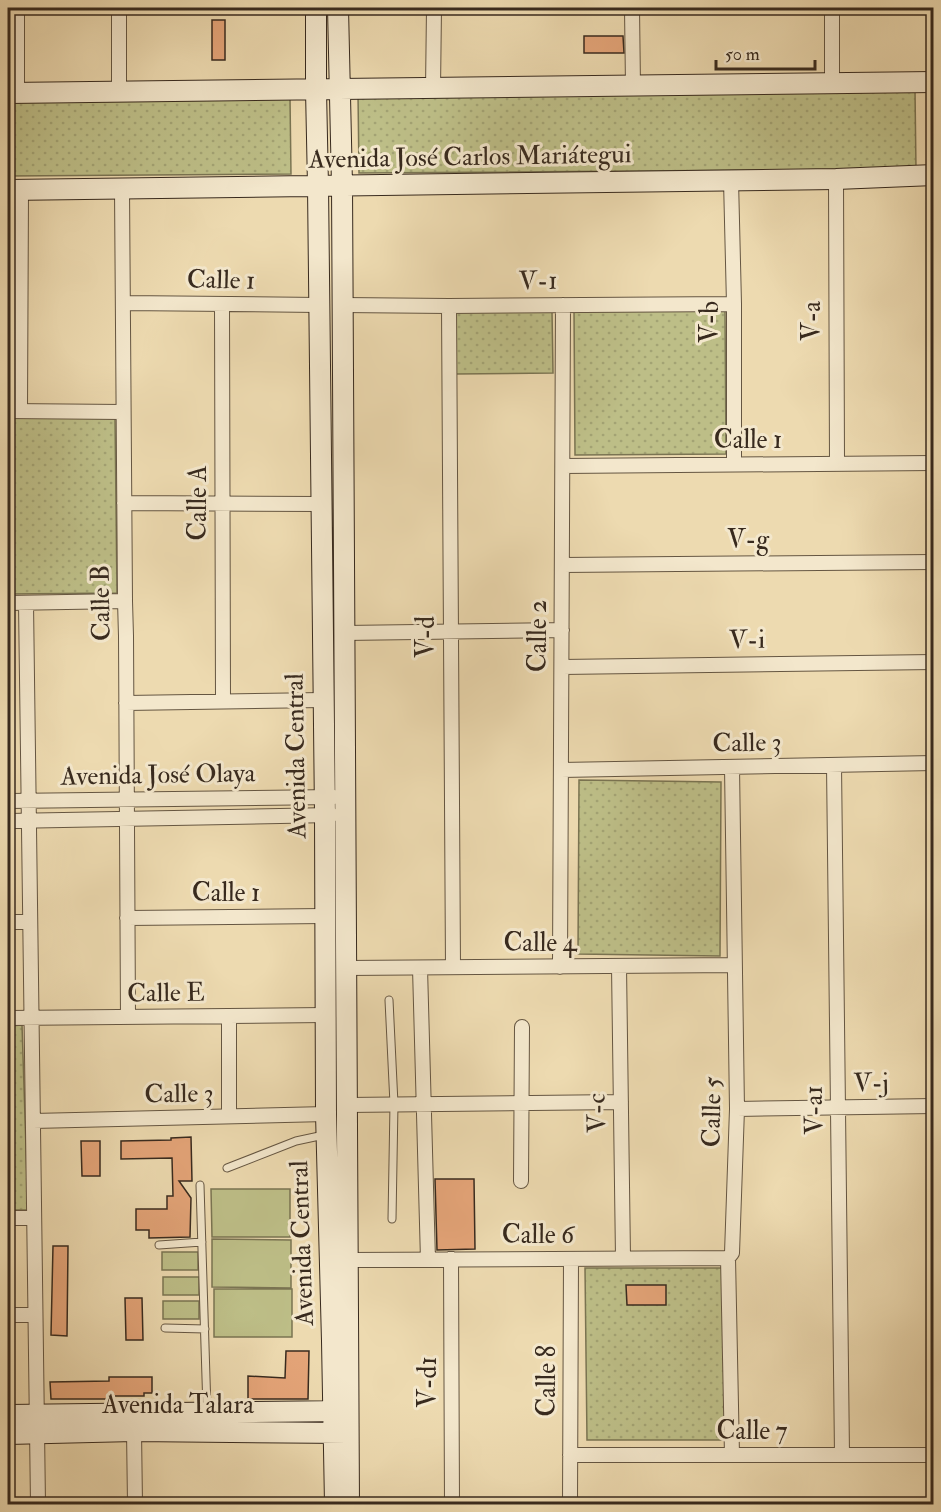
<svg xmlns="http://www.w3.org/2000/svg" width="941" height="1512" font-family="'IM FELL Double Pica',serif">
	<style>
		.grass { fill: #bdbe87; stroke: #7a7452; stroke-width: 1.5 }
		.park { fill: url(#park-dots); stroke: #7a7452; stroke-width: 1.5 }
		.building { fill: #e4a478; stroke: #382a1e; stroke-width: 1.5 }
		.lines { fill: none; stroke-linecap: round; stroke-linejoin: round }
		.lane-casing { stroke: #655642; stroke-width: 9 }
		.street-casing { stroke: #655642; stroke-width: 16 }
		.secondary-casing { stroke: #382a1e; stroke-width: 22 }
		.lane { stroke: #f3e7cc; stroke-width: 7 }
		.street { stroke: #f3e7cc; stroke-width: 14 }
		.secondary { stroke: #f3e7cc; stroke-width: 20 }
		.labels { text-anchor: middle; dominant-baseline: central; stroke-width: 6; stroke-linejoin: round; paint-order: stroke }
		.street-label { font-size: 26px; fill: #382a1e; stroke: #f3e7cc }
	</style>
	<defs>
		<pattern id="park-dots" width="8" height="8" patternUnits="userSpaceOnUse" patternTransform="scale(1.5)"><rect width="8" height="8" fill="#bdbe87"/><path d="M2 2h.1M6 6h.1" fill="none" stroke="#a3a374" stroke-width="1.8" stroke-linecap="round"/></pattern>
	</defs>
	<rect width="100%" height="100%" fill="#eddab0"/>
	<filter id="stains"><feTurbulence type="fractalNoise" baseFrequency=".00333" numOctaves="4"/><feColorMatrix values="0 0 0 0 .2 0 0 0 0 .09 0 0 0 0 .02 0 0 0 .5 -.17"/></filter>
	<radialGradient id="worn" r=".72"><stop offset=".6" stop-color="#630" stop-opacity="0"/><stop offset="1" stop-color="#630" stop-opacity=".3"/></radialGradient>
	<!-- grass -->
	<path class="grass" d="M211,1189h79v48h-78z
		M212,1239l79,1v48l-79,-1z
		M162,1252h36v18h-36z
		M163,1277h36v18h-36z
		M214,1289h78v48h-78z
		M163,1301h36v18h-36z"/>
	<!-- park -->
	<path class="park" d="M915,90l1,79 -557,4 -1,-79z
		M290,98l1,76 -283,2v-76z
		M725,309l1,145 -151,1 -1,-145z
		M552,311l1,62 -97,1v-62z
		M115,417l2,176 -109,1v-176z
		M579,780l142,2 -1,174 -142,-2z
		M22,1025l6,185h-20v-184z
		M585,1268h141l2,172h-141z"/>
	<!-- building -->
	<path class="building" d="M212,20h13v40h-13z
		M584,36h39l1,17h-40z
		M191,1137l1,44h-13l12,17 -1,39 -41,1v-8h-13v-21h31v-13h6l-1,-38 -51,1v-18l50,-1v-2z
		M81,1141h19v35h-18z
		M435,1179h39l1,70 -38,1z
		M53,1246h15l-1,90 -16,-1z
		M626,1285h40v20h-39z
		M125,1298h17l1,42h-17z
		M286,1351h23l-1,48h-60v-23l37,2z
		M109,1377h43v16h-8v3h-37v3h-56l-1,-17 59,-1z"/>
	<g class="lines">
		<!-- lane casing -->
		<g class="lane-casing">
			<path id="lane" d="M389,1000l5,104 -2,115
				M227,1168l69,-27 28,-6
				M200,1185l7,225
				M159,1245l43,-3
				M165,1328l40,1"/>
		</g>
		<!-- street casing -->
		<g class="street-casing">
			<path id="street" d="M119,8v84
				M632,8l1,79
				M832,8v76
				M433,89l1,-81
				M17,93v-85
				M836,179l1,284
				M731,180l3,124v160
				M122,188l3,413 1,35 2,381
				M123,303l196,2
				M222,304l1,397
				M342,305l107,1 285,-2
				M449,306l4,661
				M8,411l115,1
				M20,411l1,-221
				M563,466l371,-3
				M124,503l197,1
				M562,565l372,-3
				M8,603l117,-2
				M26,603l12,901
				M344,633l218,-3
				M562,667l372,-5
				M126,703l197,-3
				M834,765l8,690
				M561,770l373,-7
				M8,801l326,-4
				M8,821l324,-6
				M127,918l197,-2
				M8,922h22
				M619,966l4,292
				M560,967l3,-662
				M346,968l389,-3
				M420,968l8,292
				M229,1016v100
				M8,1018l317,-3
				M347,1105l274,-3
				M737,1109l197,-3
				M33,1121l293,-7
				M521,1181l1,-154
				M8,1218h26
				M451,1259l1,245
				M347,1260l381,-2
				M8,1315h27
				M134,1431l1,73
				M570,1455h364
				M732,1455l-4,-197 4,-5 5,-144 -5,-342
				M570,1504l1,-245"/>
		</g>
		<!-- secondary casing -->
		<g class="secondary-casing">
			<path id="secondary" d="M316,8v82l2,96 7,629 1,299 6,227 3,163
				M338,8l4,177 7,1319
				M8,93l926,-11
				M8,190l828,-11 98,-4
				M8,1415l338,-4
				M8,1434l126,-3 213,2"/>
		</g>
		<!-- lane -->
		<use href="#lane" class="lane"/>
		<!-- street -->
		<use href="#street" class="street"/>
		<!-- secondary -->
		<use href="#secondary" class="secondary"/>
	</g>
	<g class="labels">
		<!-- street labels -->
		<g class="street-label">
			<text transform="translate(470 157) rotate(-1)">Avenida José Carlos Mariátegui</text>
			<text transform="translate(221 280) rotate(1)">Calle 1</text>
			<text transform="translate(538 281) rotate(-1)">V-1</text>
			<text transform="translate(812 321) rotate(-90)">V-a</text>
			<text transform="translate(710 322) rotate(-90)">V-b</text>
			<text x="748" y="440">Calle 1</text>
			<text transform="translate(198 503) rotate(-90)">Calle A</text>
			<text x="748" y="540">V-g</text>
			<text transform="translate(101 603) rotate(-91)">Calle B</text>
			<text transform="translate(538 636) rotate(-90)">Calle 2</text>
			<text transform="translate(426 637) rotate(-90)">V-d</text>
			<text transform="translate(747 640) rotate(-1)">V-i</text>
			<text transform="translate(747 743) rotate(-1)">Calle 3</text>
			<text transform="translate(296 756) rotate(-91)">Avenida Central</text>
			<text transform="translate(158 775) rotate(-1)">Avenida José Olaya</text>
			<text x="226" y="893">Calle 1</text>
			<text x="540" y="943">Calle 4</text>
			<text transform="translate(166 993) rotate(-1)">Calle E</text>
			<text transform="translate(871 1083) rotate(-1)">V-j</text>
			<text transform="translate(179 1094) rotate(-1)">Calle 3</text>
			<text transform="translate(814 1110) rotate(-91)">V-a1</text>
			<text transform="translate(712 1112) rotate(-89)">Calle 5</text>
			<text transform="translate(597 1113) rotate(-91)">V-c</text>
			<text x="538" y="1235">Calle 6</text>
			<text transform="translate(302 1243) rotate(-92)">Avenida Central</text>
			<text transform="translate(547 1381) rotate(-90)">Calle 8</text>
			<text transform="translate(428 1382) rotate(-90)">V-d1</text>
			<text x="178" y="1405">Avenida Talara</text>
			<text x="752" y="1431">Calle 7</text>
		</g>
	</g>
	<!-- margin -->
	<rect width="941" height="1512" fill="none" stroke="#eddab0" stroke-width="30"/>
	<rect x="9" y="9" width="923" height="1494" fill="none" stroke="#382a1e" stroke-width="3"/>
	<rect x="15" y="15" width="911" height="1482" fill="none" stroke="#382a1e" stroke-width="1.5"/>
	<!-- scale -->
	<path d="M716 60v9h99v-9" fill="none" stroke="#382a1e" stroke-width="3"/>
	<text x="725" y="60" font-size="18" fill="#382a1e" stroke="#f3e7cc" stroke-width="4.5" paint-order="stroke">50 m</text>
	<rect width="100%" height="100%" filter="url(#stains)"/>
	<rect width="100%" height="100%" fill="url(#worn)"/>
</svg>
